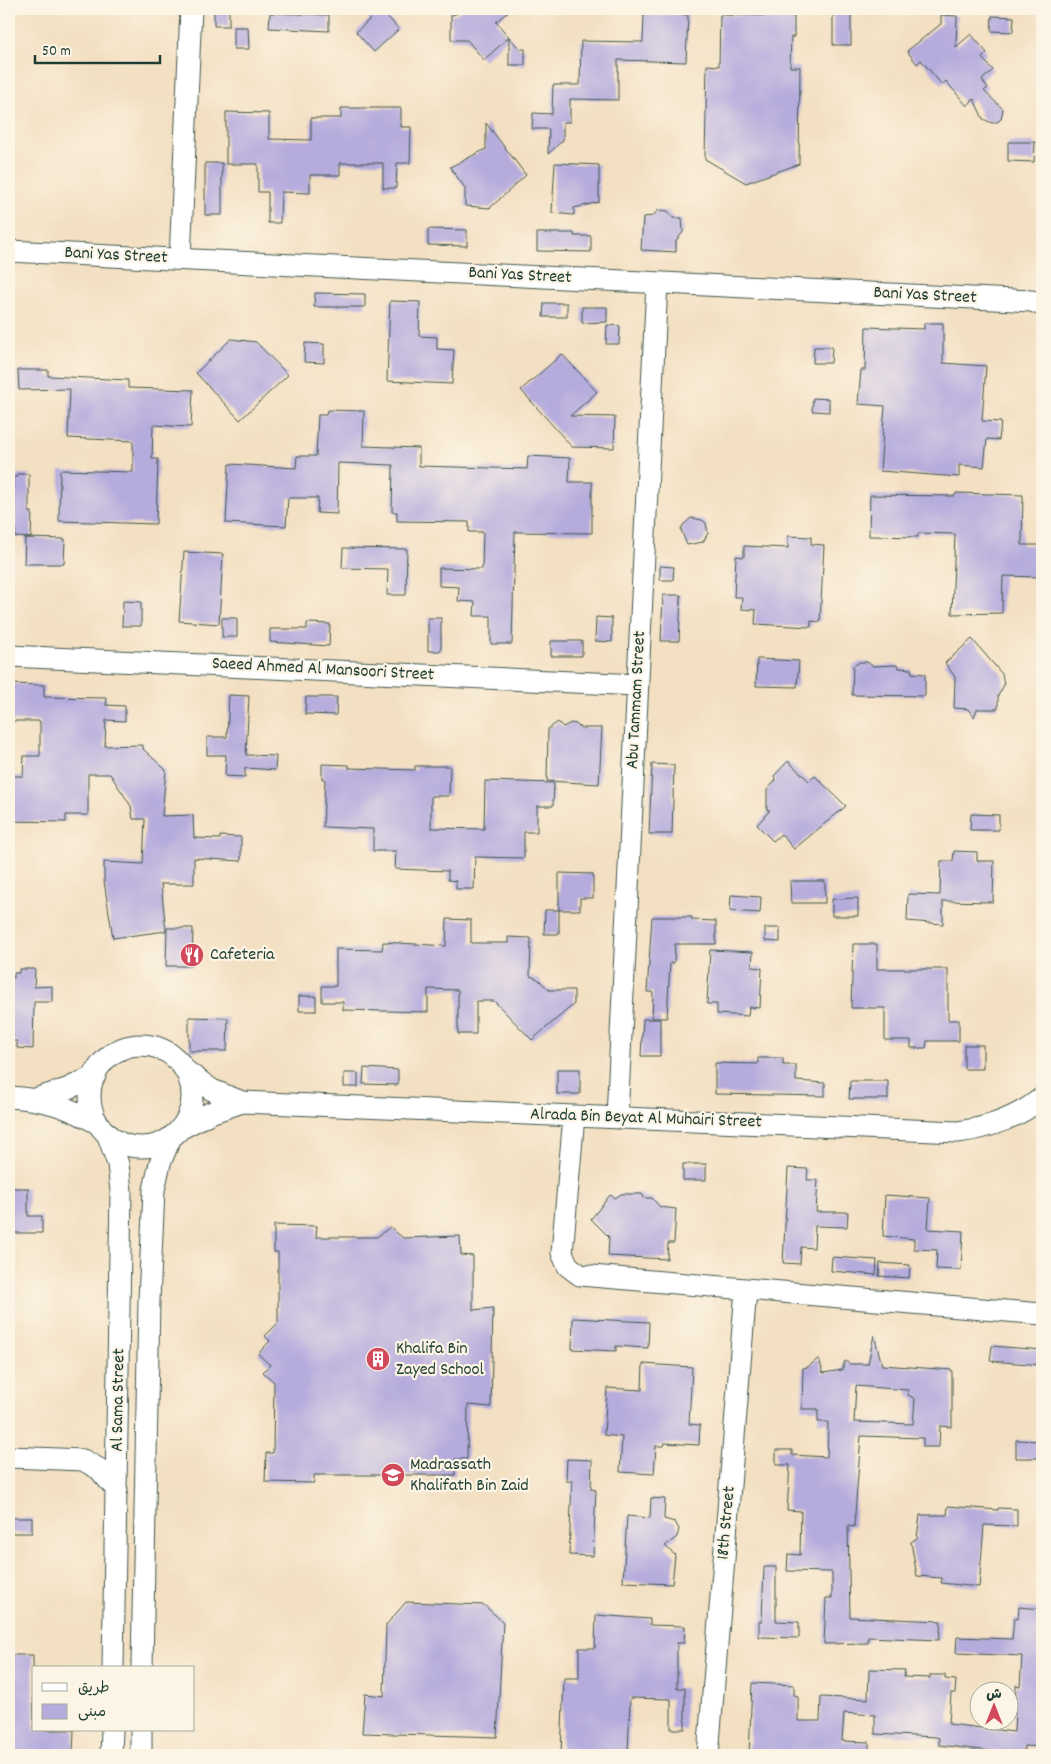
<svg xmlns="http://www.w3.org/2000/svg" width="1051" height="1764" font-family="Dekko,'Playpen Sans Arabic',sans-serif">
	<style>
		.building { fill: #b5abdd; fill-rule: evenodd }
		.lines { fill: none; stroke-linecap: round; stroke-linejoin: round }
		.minor-casing { stroke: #3f5549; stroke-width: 23 }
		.minor { stroke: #fff; stroke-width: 21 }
		.labels { text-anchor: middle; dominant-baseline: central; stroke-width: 4.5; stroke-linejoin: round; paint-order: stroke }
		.street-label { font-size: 18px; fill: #1f3d34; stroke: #fcf5e5 }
		.poi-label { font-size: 18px; fill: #1f3d34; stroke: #fcf5e5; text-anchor: start }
	</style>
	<rect width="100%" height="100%" fill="#fcf5e5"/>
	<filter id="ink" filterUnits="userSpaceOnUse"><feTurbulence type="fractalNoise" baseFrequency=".02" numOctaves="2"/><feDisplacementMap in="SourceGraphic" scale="10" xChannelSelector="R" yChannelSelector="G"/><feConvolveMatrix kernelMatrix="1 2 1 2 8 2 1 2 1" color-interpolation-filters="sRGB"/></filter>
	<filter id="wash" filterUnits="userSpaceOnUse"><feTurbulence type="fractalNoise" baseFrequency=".0096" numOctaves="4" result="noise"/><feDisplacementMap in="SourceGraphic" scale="20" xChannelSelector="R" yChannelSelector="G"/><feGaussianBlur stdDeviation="1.12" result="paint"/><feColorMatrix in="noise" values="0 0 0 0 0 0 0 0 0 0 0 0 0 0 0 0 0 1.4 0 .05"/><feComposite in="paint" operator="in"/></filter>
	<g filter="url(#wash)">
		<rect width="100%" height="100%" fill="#f3dfc1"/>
		<g id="blocks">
			<!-- building -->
			<path class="building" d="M214,9h15v17h-15z
				M360,9h20l19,20 -25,23 -18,-20 14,-13z
				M463,9h48l-15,13 13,15 -25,23 -17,-20h-16v-25l5,-1z
				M833,9h18v36h-18z
				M270,13l59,2v16l-60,-3z
				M644,14l44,1 -2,47 -68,-2v40l-48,-1v23h-7v18l-15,14 1,-25h-17l1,-16 19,1 1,-29h27l1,-44 62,1z
				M720,15l74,1v21h-3l-1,30h10l-1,97 -53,19 -41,-24 2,-94 12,1z
				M941,15l16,1 -1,31 15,-13 16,19 -5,5 11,12 -11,10 6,8 -4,3 19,18 -2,10 -4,3 -5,1 -9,-4 -9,-20 -7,7 -21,-25 -4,4 -21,-25 -4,4 -10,-13 34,-27z
				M992,16l22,1 -1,15 -22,-1z
				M234,27h14l1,22h-15z
				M509,37l11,12h5v16h-16z
				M341,108h60v19h10l-1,36h-13l-1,25h-13v-25h-43v12h-30v18l-29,-1 -1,31h-12v-31h-10v-28h-32v-52l43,1v26l42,1v-22h30z
				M486,123l40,52 -36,33 -25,-2v-18l-15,-21 36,-18z
				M1008,142h27l-1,20 -26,-1z
				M205,163h17v52h-17z
				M555,163l44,2v37l-25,6v7l-22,-2z
				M658,210l10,1 5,7h9l1,14 -7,9v11l-35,-2 2,-33 10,-1z
				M428,229l39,1v16l-39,-1z
				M537,233h37v3h17v16l-54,-1z
				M315,293l50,1v13h-51z
				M390,301l30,1 -1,34 18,1v12l17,1 -2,34 -65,-3z
				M544,303h23v14h-24z
				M582,307h25v15l-25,1z
				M924,323h19v40l43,3 -4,55 19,1 -2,18 -12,-1 -3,28 -25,-2v12l-79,-6 5,-65 -27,-2 3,-34h4l1,-43 58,2z
				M607,325l13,1 -1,18h-13z
				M231,339l25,3 32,33 -48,45 -44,-47z
				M305,343l19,1v19l-20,-1z
				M814,347h18l-1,16h-18z
				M562,354l35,38 -27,24 45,1 -1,31 -42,-1 -51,-57z
				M18,370h30v6l80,4v8l65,2 -2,37 -38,-2 -1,34h6l-2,65 -97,-3 1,-51 73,2v-31l-65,-3 2,-49 -51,1z
				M813,398l16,1v13l-17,-1z
				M327,410l37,1 -1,35 56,2v18l108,3 1,-13 42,2 -1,24h23v51l-77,-1 -3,112h-21v-28h-17l1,-14 -17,-1 1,-14 -20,-1v-18l43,1 1,-37h-14v-10l-72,-1v-9h-5l1,-47 -55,-2 -1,51 -20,-1 1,-15h-30l-2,28 -60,-3 3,-59 67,4 1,-12h19l2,-41h8z
				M17,474h12v38h3l-1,26 -16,-1 1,-31h-3v-29h4z
				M956,493l67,2 -1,50h20v32l-39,-1 -1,37 -50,1 3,-80 -37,-1v4l-49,-1 1,-41 85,1z
				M691,518l11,2 4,3 2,10 -5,9 -16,3 -6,-15 2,-5z
				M788,536l23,1v7l13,1 -4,77 -9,-1v6l-56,-3 1,-14 -15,-1 1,-12h-8l2,-41 8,1v-11l44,2z
				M25,538l40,1 -1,25h-40z
				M343,548l64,1 -1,46h-19l1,-26 -46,-1z
				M184,552l39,2 -4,70 -40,-3z
				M660,566l14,1 -1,13h-13z
				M663,595h18l-2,46h-18z
				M123,601l18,1v24h-19z
				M596,617l16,1v24l-17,-1z
				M222,618h15v19h-15z
				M428,618h13v33h-13z
				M307,623l23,1 -1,22 -59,-4v-13h37z
				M972,639l30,35 2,11 -6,11v13h-21l-3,8 -6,-8 -14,-1 1,-31 -10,-14z
				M551,641h31v15h-31z
				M757,659l42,2 -2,26 -41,-1z
				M860,662h7l6,4 24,-1 2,3 12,1 1,4 13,1v22l-73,-1 1,-29z
				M9,684l35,1v12l63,1 -1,7 19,1v15l-19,-1 -1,26 38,-1v4l23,21 -4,46 31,-1 1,23 26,1v-3l21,1v24l-47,-3v26h-33l5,47 -53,7 -9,-57v-19l39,2 2,-45h-12l-2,-13 -21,-32h-22v41h-22v7l-57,-1v-45h14l1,-20h16v-35h-28z
				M229,695l20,1 -3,59 30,1 -1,14 -30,-2v9l-20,-1 1,-21h-19v-18h20z
				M306,697h31l-1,18 -31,-1z
				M558,722l5,5 8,-4 5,1 4,4h22l-3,56 -52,-3 1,-52z
				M788,761l21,20 6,-5 31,30 -52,43 -13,-15 -8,7 -16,-16 13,-15h-3v-20l9,-10 -2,-4z
				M322,764l27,1v3l66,2v-4h35l-1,30h-18v32l53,1 1,-48 69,2 -1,23h-16v26h-13v26l-49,-1 -1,32h-18v-8l-8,-1v-9l-53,-2 1,-18h-23v-22l-50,-2 2,-48h-3z
				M652,764l22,1 -2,69h-23z
				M971,814l28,1v15h-29z
				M954,851l23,1v9h17l-1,41 -50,-1v23l-36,-3 1,-27 32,1 1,-34h12z
				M559,873l34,1v24h-13v12h-21z
				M790,881h35v22h-34z
				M731,895l30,2 -1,16 -30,-2z
				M858,898v18h-26v-17z
				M545,910h14v24h-15z
				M652,917h40v3l24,1v23h-41l-1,19h-4l-3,55h-15l1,-26h-6z
				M447,919l24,1v23h37v-6l23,1 -1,38 8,3 11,11h25v14l-42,36 -38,-39h-18v33h-18v-44l-30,-1v23l-85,-2v-8h-21v-16h14v-37l46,1 1,-8 63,4z
				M167,928h26l-1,38h-26z
				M765,928h15v14l-15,-1z
				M853,944h24v25h71v51h11v21h-32l-1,7h-15v-8h-26v-32h-34z
				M710,950l43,2 -1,15 10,1 -2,40 -11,-1 -1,9 -31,-2v-10h-10z
				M19,969h16l-1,18 18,-1v16h-18l-1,47 -16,-1v-7h-6v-7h-2v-56h5v-5h5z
				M299,996h17v15h-17z
				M189,1017l39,1 -1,33h-38z
				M643,1019h17v37h-19z
				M964,1045h19v24h-19z
				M758,1058h25v7h13v16l29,2v13l-110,-2v-31l43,1z
				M364,1068l34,2v15l-35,-1z
				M557,1069h23v25h-23z
				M344,1073h14v14h-14z
				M850,1081h38v18h-39z
				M683,1164h23v16h-23z
				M788,1168l20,1 -1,11h11l-2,32h32l-1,15 -32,-1 -1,22 -13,-1 -1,17 -17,-1z
				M9,1188h19v28h14v17h-33z
				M621,1194h21l2,4h8l8,9 16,2 -2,34h-6l-1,16 -59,-3 1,-19 -18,-18 19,-24 5,3z
				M885,1195l45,3 -2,31 35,2 -2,39 -25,-1 1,-19 -23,-1v-10l-31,-3z
				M274,1225l43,1 -1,11h61l13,-10 13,11 57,-2 1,19 12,1v54l20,-2 -2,99 -23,-2 -1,54h-12v16h-141v8l-49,-1 1,-29h7l1,-71 -11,-10 7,-7 -12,-11 12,-13 -5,-5 13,-13v-71h-4z
				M832,1257l45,3 -1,15 -45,-4z
				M880,1263l30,2 -1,13 -30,-2z
				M573,1318l76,4 -1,26 -32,-2v5l-44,-2z
				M874,1335l8,30 70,5v57l-12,-1 -1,21h-16v-9l-62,-2 -7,91 -6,-1 2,91 91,4 -2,19 -71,-3v6l-44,1 2,-46h6v-26l-45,-1 1,-17 12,1 1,-44 -14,-1 3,-45h-14v-15h16v5l35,2 1,-35h-10v-13h-16l1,-41 5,-1 11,-9 4,15 19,-3 3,-9 5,3h18zM856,1386l52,4v5l7,4 -2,25 -59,-2z
				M992,1346l50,4v15l-52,-4z
				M643,1364l49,3 -3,57 11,1 -1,20 -34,-2 -1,3h-8l-2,28 -34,-2 2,-35 -18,-2 3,-47 35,2z
				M1016,1440l26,1v17h-26z
				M567,1459l25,1 -1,29 5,1 -3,66 -24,-1 3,-74h-6z
				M651,1498l14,1 -1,20 11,3 4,7 -2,8 -12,9 10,9 -3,29 -49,-2 4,-66 23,2z
				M948,1506l50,4v-2l19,1v17l-33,-1 -5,62 -38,-4 1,-5 -25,-2 -6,-34 6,-4 3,-23h27z
				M9,1518h23v15h-23z
				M764,1567h12v54l23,1v16l-40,-1v-16h3z
				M406,1602l78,3 19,17 -6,115 -135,-4 3,-39 19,2 2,-71z
				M1019,1607l23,2v138l-18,-1v9h-17v-2l-68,-8v-7l-3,-1 -61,-3v-19l-31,-2 -2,28 27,1v13h-120l3,-72 42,2v10l4,1v25h22l1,-24 47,2 1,-30 36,1 -1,7 26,1v-3h15v4l11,1 -1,13h-4l-2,31 65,8 2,-47 4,1 2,-30 -66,-3 1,-16 55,2 2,-21 4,1z
				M596,1615l54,4v6l35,1 -1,17h-7v45h8v41h-14v-30l-41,-1 -2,57h-67l3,-77h15v-30h16z
				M9,1655h24l1,75h40l-1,23h-14v2h-50v-13h6v-32h-6z"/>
		</g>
	</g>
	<g filter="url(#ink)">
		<use href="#blocks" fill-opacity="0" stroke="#3f5549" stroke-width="1"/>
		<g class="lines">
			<!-- minor casing -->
			<g class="minor-casing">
				<path id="minor" d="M9,251l1023,50 10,4
					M180,259l11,-250
					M9,656l629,29
					M90 1096a51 51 0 1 1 102 0a51 51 0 1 1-102 0Z
					M186,1071l26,19 30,12 716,30c31,-4 59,-14 84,-34
					M9,1097c35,2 58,9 90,27
					M38,1098l29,-9 28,-13
					M574,1116l-12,137 6,13 12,9 462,39
					M617,1118l40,-835
					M180,1129l30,-16 32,-11
					M107,1133l11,31 3,27 -8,477
					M9,1457l74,3 16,9 18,21
					M142,1668l7,-368 5,-110 6,-27 11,-26
					M111,1755l1,-25
					M141,1755v-25
					M708,1755l38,-465"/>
			</g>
			<!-- minor -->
			<use href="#minor" class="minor"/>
		</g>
	</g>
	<!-- icons -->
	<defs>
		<g id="restaurant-disc" transform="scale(1.25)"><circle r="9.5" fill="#d1495b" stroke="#fcf5e5"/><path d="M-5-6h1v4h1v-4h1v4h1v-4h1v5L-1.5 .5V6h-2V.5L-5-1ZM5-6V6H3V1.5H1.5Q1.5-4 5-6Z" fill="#fff"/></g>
		<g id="building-disc" transform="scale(1.25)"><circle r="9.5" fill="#d1495b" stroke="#fcf5e5"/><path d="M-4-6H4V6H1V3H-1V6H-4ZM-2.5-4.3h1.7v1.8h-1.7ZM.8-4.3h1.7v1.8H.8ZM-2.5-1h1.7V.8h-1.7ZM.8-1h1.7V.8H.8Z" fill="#fff"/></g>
		<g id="university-disc" transform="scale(1.25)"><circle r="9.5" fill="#d1495b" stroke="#fcf5e5"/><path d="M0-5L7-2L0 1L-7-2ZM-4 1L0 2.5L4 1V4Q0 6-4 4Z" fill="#fff"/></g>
	</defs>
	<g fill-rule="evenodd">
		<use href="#restaurant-disc" x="192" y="955"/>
		<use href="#building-disc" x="378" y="1359"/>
		<use href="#university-disc" x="393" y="1475"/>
	</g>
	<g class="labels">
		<!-- street labels -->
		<g class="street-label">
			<text transform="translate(116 256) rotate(3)">Bani Yas Street</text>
			<text transform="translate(520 276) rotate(3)">Bani Yas Street</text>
			<text transform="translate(925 296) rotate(3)">Bani Yas Street</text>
			<text transform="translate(323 670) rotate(3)">Saeed Ahmed Al Mansoori Street</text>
			<text transform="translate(637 700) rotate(-87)">Abu Tammam Street</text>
			<text transform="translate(646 1119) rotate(2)">Alrada Bin Beyat Al Muhairi Street</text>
			<text transform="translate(119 1400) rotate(-89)">Al Sama Street</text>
			<text transform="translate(727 1523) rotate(-85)">18th Street</text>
		</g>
		<!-- poi labels -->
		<g class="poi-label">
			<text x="210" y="955">Cafeteria</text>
			<text x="396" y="1349">Khalifa Bin<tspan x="396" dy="21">Zayed School</tspan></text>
			<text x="410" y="1465">Madrassath<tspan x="410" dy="21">Khalifath Bin Zaid</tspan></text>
		</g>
	</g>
	<!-- margin -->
	<rect width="1051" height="1764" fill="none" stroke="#fcf5e5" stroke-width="30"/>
	<!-- legend -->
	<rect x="32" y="1666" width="162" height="65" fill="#fcf5e5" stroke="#a4ab9e"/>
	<rect x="42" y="1683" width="25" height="8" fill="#ffffff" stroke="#a4ab9e"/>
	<text x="78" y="1692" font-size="15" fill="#1f3d34">طريق</text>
	<rect x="42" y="1704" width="25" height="15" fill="#b5abdd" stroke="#a4ab9e"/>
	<text x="78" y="1716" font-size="15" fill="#1f3d34">مبنى</text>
	<!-- north arrow -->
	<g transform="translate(994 1706)"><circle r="24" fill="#fcf5e5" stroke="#a4ab9e"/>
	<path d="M0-4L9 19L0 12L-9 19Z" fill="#d1495b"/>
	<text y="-8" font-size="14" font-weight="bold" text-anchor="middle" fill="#1f3d34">ش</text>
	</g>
	<!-- scale -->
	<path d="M35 55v8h125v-8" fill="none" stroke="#1f3d34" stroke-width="2.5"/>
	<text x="42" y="55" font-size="15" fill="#1f3d34" stroke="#fcf5e5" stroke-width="4" paint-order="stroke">50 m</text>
</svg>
